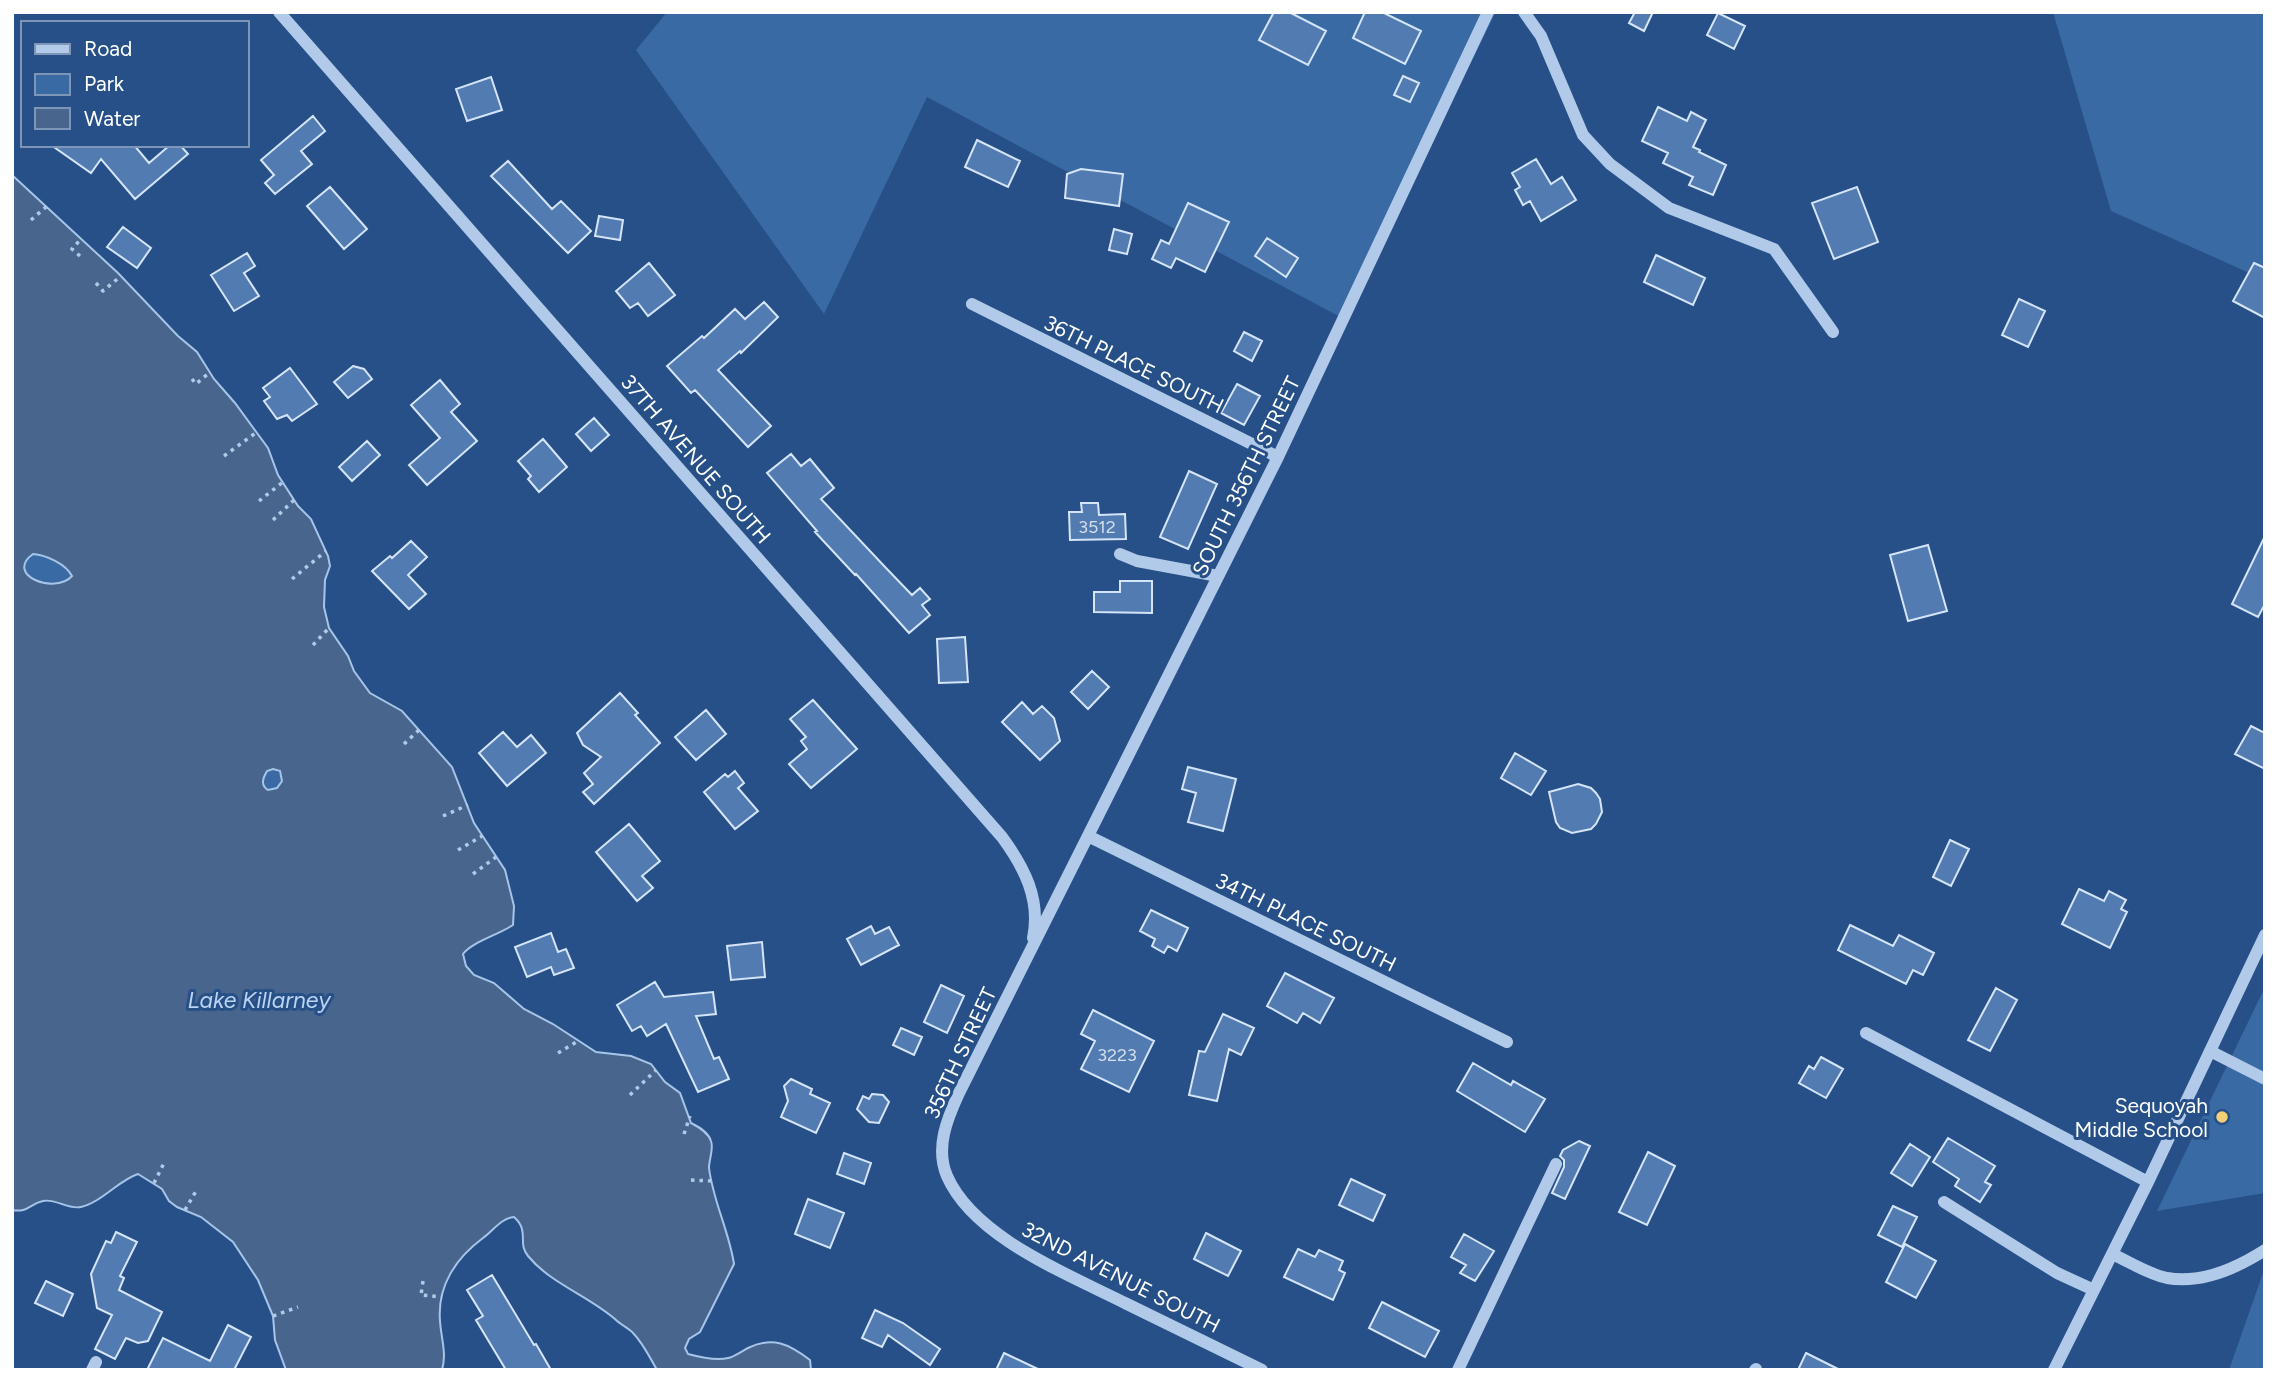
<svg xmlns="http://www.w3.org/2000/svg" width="2277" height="1382" font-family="Figtree,sans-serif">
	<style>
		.green { fill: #3a6aa4 }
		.water { fill: #48668d; stroke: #a6c5e9; stroke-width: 2; fill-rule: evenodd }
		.building { fill: #527cb1; stroke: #d5e4f7; stroke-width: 2 }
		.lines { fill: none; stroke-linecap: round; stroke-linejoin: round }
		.path { stroke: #b1cae9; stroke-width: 3.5; stroke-dasharray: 3.5 5; stroke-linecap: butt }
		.minor { stroke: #b1cae9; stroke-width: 12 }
		.poi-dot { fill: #f2ce76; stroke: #265087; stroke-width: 2.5 }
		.labels { text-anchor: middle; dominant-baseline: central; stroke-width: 6; stroke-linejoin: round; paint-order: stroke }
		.number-label { font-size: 18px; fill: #d4deec }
		.street-label { font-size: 21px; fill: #fff; stroke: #265087 }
		.poi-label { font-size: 21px; fill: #fff; stroke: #265087; text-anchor: end }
		.water-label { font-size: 23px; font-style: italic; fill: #bdd4f0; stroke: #265087 }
	</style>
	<rect width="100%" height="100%" fill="#265087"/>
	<!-- green -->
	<path class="green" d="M667,12h829l-152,307 -417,-222 -103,217 -188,-264z
		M2053,12h212v268l-154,-69z
		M33,554c14,1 33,10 39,22 -17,19 -68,-1 -39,-22z
		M262 780a10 10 0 1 1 20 0a10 10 0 1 1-20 0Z
		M2265,987v206l-108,18z
		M2264,1270l1,100h-36z"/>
	<!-- water -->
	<path class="water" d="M12,175l106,98 60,63 19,16 17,27 21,24 33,45 10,27 20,31 13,13 17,37 2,10 -5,14 -1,27 5,21 19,28 6,15 16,22 32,18 50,56 22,56 31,47 9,36 -1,19c-15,10 -41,17 -50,29l3,12 8,9 20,8 30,26 29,15 43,28 35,4 20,8 14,18 15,11 11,30c8,4 17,9 20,18 3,8 -2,18 -2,27 4,33 20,63 25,96l-34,68 -11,7 -4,9 3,6c11,3 28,7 40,4 6,-1 14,-7 20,-10 25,-12 41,-4 62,12l1,10h-154c-7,-12 -14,-27 -24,-37 -4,-5 -12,-8 -17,-13 -27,-24 -65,-36 -88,-64 -11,-13 2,-25 -14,-39 -13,1 -21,14 -31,21 -27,20 -46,48 -43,83 1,17 7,32 2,49h-156l-11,-30 -2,-24 -15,-36 -25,-38 -32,-25 -24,-10 -8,-6 -7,-12 -24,-15c-19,6 -36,28 -57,33 -13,3 -26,-9 -38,-6 -14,3 -15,12 -31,9zM33,554c13,1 33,10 39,22 -17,19 -68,-1 -39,-22zM273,769l7,2 2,10 -5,7 -9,2c-8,-5 -5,-12 -1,-19z"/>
	<!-- building -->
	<path class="building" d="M1274,12h15l37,19 -18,34 -49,-25z
		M1365,12h17l39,19 -16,33 -52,-26z
		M1635,12h18l-9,19 -15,-8z
		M1718,13l27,13 -11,23 -27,-14z
		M1403,76l16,7 -9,19 -16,-7z
		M491,77l11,33 -35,11 -11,-32z
		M1658,107l29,14 4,-9 15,8 -13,27 7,3 -1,2 27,13 -13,30 -24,-10 4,-8 -30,-14 5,-10 -26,-12z
		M313,116l12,15 -24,20 11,13 -37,30 -10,-11 9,-8 -13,-15z
		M977,140l43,21 -12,26 -43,-20z
		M51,145h83l15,18 21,-18h10l8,9 -53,45 -34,-40 -10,14z
		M1536,159l15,25 11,-7 14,23 -35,21 -11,-20 -7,4 -8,-15 5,-3 -8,-14z
		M508,161l44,48 9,-8 30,30 -23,22 -77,-77z
		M1081,169l42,5 -4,32 -54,-8 2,-24z
		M330,187l37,42 -23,20 -37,-43z
		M1857,187l21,55 -44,17 -22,-56z
		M1188,203l41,19 -24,50 -29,-14 -5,10 -19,-9 9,-19 8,4z
		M599,216l24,4 -3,20 -25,-4z
		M123,227l28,21 -14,20 -30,-21z
		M1114,229l18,5 -5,20 -18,-4z
		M1267,238l31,20 -12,19 -31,-21z
		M247,253l8,13 -11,7 15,23 -25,15 -23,-36z
		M1656,255l49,23 -12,27 -49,-23z
		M649,263l26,32 -27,21 -10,-13 -8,5 -14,-17z
		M2254,263l11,5v50l-32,-17z
		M2019,299l26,12 -17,36 -26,-12z
		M764,302l14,15 -37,36 -1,-2 -22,19 53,56 -23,21 -53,-57 -4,3 -24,-27 35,-30 2,2 31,-29 10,10z
		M1244,332l18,9 -10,20 -18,-10z
		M353,366l11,3 8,10 -24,19 -14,-16z
		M290,368l27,36 -25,17 -5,-6 -10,4 -13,-18 6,-4 -7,-9z
		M440,380l20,24 -9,8 26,29 -50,44 -18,-20 31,-27 -29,-33z
		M1237,384l23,12 -16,29 -23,-12z
		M594,418l15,17 -18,16 -15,-17z
		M543,439l24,28 -28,25 -11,-13 3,-3 -13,-15z
		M367,441l13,14 -28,26 -13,-14z
		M791,454l10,12 9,-7 24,29 -13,11 65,69 26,27 8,-7 10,11 -8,6 8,10 -21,18 -53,-59 -1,1 -40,-43 2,-1 -50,-58z
		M1189,471l28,13 -29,65 -28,-12z
		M1081,503h17l1,12 26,-1 1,25 -56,1 -1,-28h13z
		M2265,536v68l-7,13 -26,-13z
		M411,541l16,16 -19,18 18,19 -17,15 -37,-38 18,-15 2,2z
		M1928,545l19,66 -39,10 -18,-66z
		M1120,581h32v32l-58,-1v-20h26z
		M965,637l3,45 -29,1 -2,-44z
		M1092,671l17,16 -21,22 -17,-17z
		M620,693l18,20 -3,2 25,28 -66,61 -11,-12 10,-8 -9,-11 17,-16 -18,-12 -6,-12z
		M813,700l44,49 -46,39 -22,-24 18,-15 -6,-8 5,-4 -16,-18z
		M1022,702l11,12 9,-8 12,12 6,23 -20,19 -38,-38z
		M706,710l20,24 -30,26 -21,-23z
		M2251,726l14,7v36l-30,-15z
		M503,732l14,15 14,-12 15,18 -39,33 -28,-33z
		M1515,753l31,18 -15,24 -30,-17z
		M1188,767l48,12 -13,52 -35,-9 8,-29 -14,-4z
		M735,771l9,12 -6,5 20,23 -23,18 -31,-37 21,-18 3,3z
		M1578,784l13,4 5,5 4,6 2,13 -6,12 -5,5 -19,4 -12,-5 -4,-6 -7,-30z
		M629,824l31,37 -18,15 11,12 -16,13 -41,-49z
		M1950,840l19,9 -18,37 -18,-9z
		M2079,889l25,12 5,-10 17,9 -5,9 6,3 -17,36 -48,-24z
		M1151,910l37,18 -11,23 -9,-5 -4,7 -12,-7 3,-7 -15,-8z
		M1850,925l43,21 6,-11 35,18 -11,22 -10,-5 -7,14 -68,-34z
		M871,926l4,8 14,-7 10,18 -38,20 -14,-26z
		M551,933l7,19 8,-3 8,19 -20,7 -3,-8 -24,10 -12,-30z
		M762,942l3,35 -34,3 -4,-34z
		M1285,973l49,25 -14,25 -17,-10 -6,10 -30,-17z
		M655,982l9,15 49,-5 3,22 -20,2 18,43 5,-2 10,22 -31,13 -32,-68 -19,12 -6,-10 -9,5 -15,-26z
		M941,985l23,11 -17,37 -23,-11z
		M1996,988l21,12 -27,51 -22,-11z
		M1093,1010l61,31 -25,51 -48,-23 14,-28 -14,-7z
		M1223,1014l31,14 -13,27 -12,-6 -12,52 -28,-6 10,-44 6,1z
		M901,1028l21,9 -8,18 -21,-10z
		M1821,1057l22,12 -17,29 -27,-15 10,-17 5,3z
		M1473,1063l38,22 2,-4 32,18 -20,33 -68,-41z
		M791,1079l21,10 -2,5 20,9 -14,30 -35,-16 7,-16 -4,-15z
		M872,1094l11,1 6,7 -10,21 -10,-1 -12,-13 6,-13 6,3z
		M1948,1138l47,28 -10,16 6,3 -11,17 -25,-16 4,-7 -26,-17z
		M1579,1141l11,5 -25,53 -13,-6 12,-26v-7l-4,-4 3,-6z
		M1910,1144l20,13 -18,29 -21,-13z
		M1648,1152l27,14 -28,59 -28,-13z
		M844,1153l27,10 -7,21 -27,-10z
		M1351,1179l34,16 -12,26 -34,-16z
		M808,1199l36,14 -14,35 -35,-14z
		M1893,1206l24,11 -15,30 -24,-12z
		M116,1232l21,10 -17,34 4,2 -5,12 43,22 -14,29 -10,2 -12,-5 -11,21 -20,-10 17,-34 -15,-7 -6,-34 15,-33 5,2z
		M1206,1233l35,18 -13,25 -34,-17z
		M1464,1234l30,17 -19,30 -15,-8 6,-8 -15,-8z
		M1905,1244l31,17 -20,37 -30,-16z
		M1298,1249l17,8 4,-7 24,11 -4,9 6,3 -12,27 -49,-23z
		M492,1275l42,70 2,-1 15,26h-45l-30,-50 7,-4 -16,-26z
		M46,1281l27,13 -10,22 -28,-13z
		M1382,1302l57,29 -14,26 -56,-29z
		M875,1310l28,13 37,26 -10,16 -42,-30 -6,12 -20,-9z
		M228,1325l23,12 -17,33h-87l16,-32 47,23z
		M1004,1353l36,17h-44z
		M1806,1353l34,17h-42z"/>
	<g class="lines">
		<!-- path -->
		<path class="path" d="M31,220l15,-13
			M80,256l-8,-7 9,-10
			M96,283l7,8 18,-15
			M192,379l4,5 14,-12
			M224,456l33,-24
			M259,501l24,-19
			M273,520l21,-20
			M292,579l34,-28
			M313,645l16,-17
			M404,744l16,-15
			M443,816l25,-11
			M458,850l24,-14
			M473,874l23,-17
			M558,1053l20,-12
			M630,1095l26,-25
			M684,1134l6,-18
			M691,1180l20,1
			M154,1183l11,-22
			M185,1210l11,-19
			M423,1281l-2,14 21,2
			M273,1316l25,-9"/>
		<!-- minor -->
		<path class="minor" d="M279,12l723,825c22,30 39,62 31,101
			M1524,12l17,24 42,99 27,29 59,44 105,41 59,83
			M972,304l306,153
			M1120,554l17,7 81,15
			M1088,836l419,206
			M1866,1033l282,149
			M2210,1051l55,28
			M1944,1202l113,71 37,17
			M2112,1254c18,8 36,20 55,24 34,6 70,-10 98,-28
			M92,1370l4,-8
			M1262,1370c-45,-22 -90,-44 -135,-66 -57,-29 -153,-66 -180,-128 -12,-28 0,-57 12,-83l319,-636 210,-445
			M1458,1370l98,-206
			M1755,1370l1,-1
			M2054,1370l94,-188 117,-247"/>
	</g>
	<!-- markers -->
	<circle class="poi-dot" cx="2222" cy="1117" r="7"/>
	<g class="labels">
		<!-- number labels -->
		<g class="number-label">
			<text x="1097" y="527">3512</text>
			<text x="1117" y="1055">3223</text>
		</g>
		<!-- street labels -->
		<g class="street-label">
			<text transform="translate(1134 364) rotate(26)">36TH PLACE SOUTH</text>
			<text transform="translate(696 459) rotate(49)">37TH AVENUE SOUTH</text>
			<text transform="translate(1246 476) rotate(-64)">SOUTH 356TH STREET</text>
			<text transform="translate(1306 922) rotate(26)">34TH PLACE SOUTH</text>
			<text transform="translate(960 1053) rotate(-65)">356TH STREET</text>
			<text transform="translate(1121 1277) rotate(27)">32ND AVENUE SOUTH</text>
		</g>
		<!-- poi labels -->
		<g class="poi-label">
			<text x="2208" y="1105">Sequoyah<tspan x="2208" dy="24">Middle School</tspan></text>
		</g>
		<!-- water labels -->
		<g class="water-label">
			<text x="259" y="1000">Lake Killarney</text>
		</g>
	</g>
	<!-- border -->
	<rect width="2277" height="1382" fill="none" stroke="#ffffff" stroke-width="28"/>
	<!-- legend -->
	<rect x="21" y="21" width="228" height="126" fill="#265087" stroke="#7d96b7" stroke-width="2"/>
	<rect x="35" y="44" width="35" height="10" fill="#b1cae9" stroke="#7d96b7" stroke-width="2"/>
	<text x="84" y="56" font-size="21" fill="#ffffff">Road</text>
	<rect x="35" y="74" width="35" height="21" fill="#3a6aa4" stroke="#7d96b7" stroke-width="2"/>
	<text x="84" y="91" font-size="21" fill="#ffffff">Park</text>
	<rect x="35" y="108" width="35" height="21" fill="#48668d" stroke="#7d96b7" stroke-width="2"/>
	<text x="84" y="126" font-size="21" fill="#ffffff">Water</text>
</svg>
